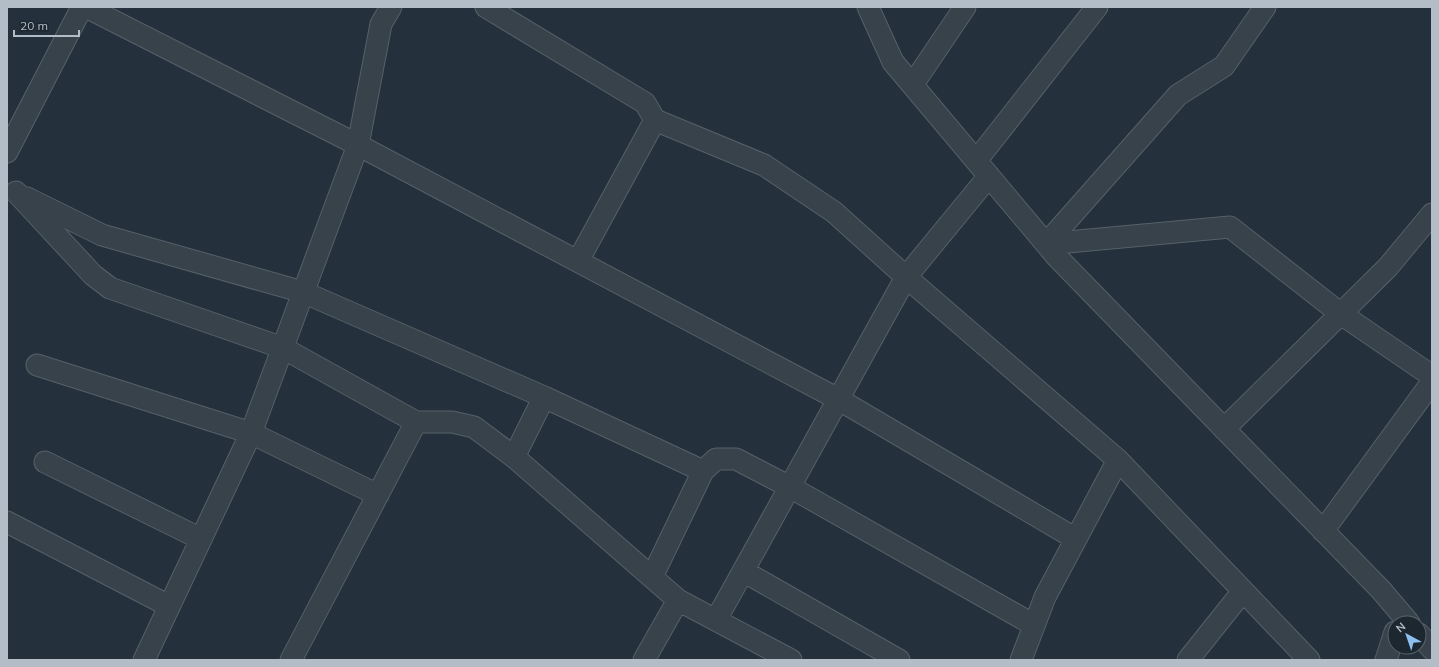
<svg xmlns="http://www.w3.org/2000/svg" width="1439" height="667" font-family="Mulish,sans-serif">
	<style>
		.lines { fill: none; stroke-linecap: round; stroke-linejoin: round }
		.minor-casing { stroke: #566069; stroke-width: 23 }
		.minor { stroke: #38424b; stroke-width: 21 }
	</style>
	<rect width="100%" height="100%" fill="#24303b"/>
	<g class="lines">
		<!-- minor casing -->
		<g class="minor-casing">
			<path id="minor" d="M86,7l272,138 480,254 238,140
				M486,7l159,96 10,17 -77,141
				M868,7l25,55 164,195 324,333 28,33
				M1265,7l-41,59 -46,29 -132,149 184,-17 111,87 91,62
				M913,84l52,-77
				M655,120l109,45 70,47 72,65 212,183 191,200
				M7,152l75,-145
				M976,161l121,-154
				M16,192l77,83 17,13 173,60 133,74h36l22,5 40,30 164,143 113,60
				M27,198l75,37 201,57 241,105 159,74
				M37,365l214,68 127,62
				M1224,429l164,-162 44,-53
				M514,457l30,-60
				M45,462l156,77
				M7,522l162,84
				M1323,531l109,-149
				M743,571l156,89
				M652,577l51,-106 13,-12h20l54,28 244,138
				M716,620l190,-343 83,-101
				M1419,634l13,15
				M144,660l107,-227 107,-288 23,-121 10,-17
				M291,660l125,-238
				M644,660l34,-60
				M1021,660l24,-63 73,-137
				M1188,660l55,-69
				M1386,660l9,-28"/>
		</g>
		<!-- minor -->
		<use href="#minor" class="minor"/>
	</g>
	<!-- border -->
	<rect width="1439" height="667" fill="none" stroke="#b3bdc7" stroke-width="16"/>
	<!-- north arrow -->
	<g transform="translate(1407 635) rotate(320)"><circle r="19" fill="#1d2730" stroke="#59636c"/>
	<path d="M0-3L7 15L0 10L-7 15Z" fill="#8dbff2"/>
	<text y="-6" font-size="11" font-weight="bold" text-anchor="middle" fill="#b3bdc7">N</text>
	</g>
	<!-- scale -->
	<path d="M14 30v6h65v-6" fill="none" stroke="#b3bdc7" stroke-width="2"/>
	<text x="20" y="30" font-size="12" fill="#b3bdc7" stroke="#1d2730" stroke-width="3" paint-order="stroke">20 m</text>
</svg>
